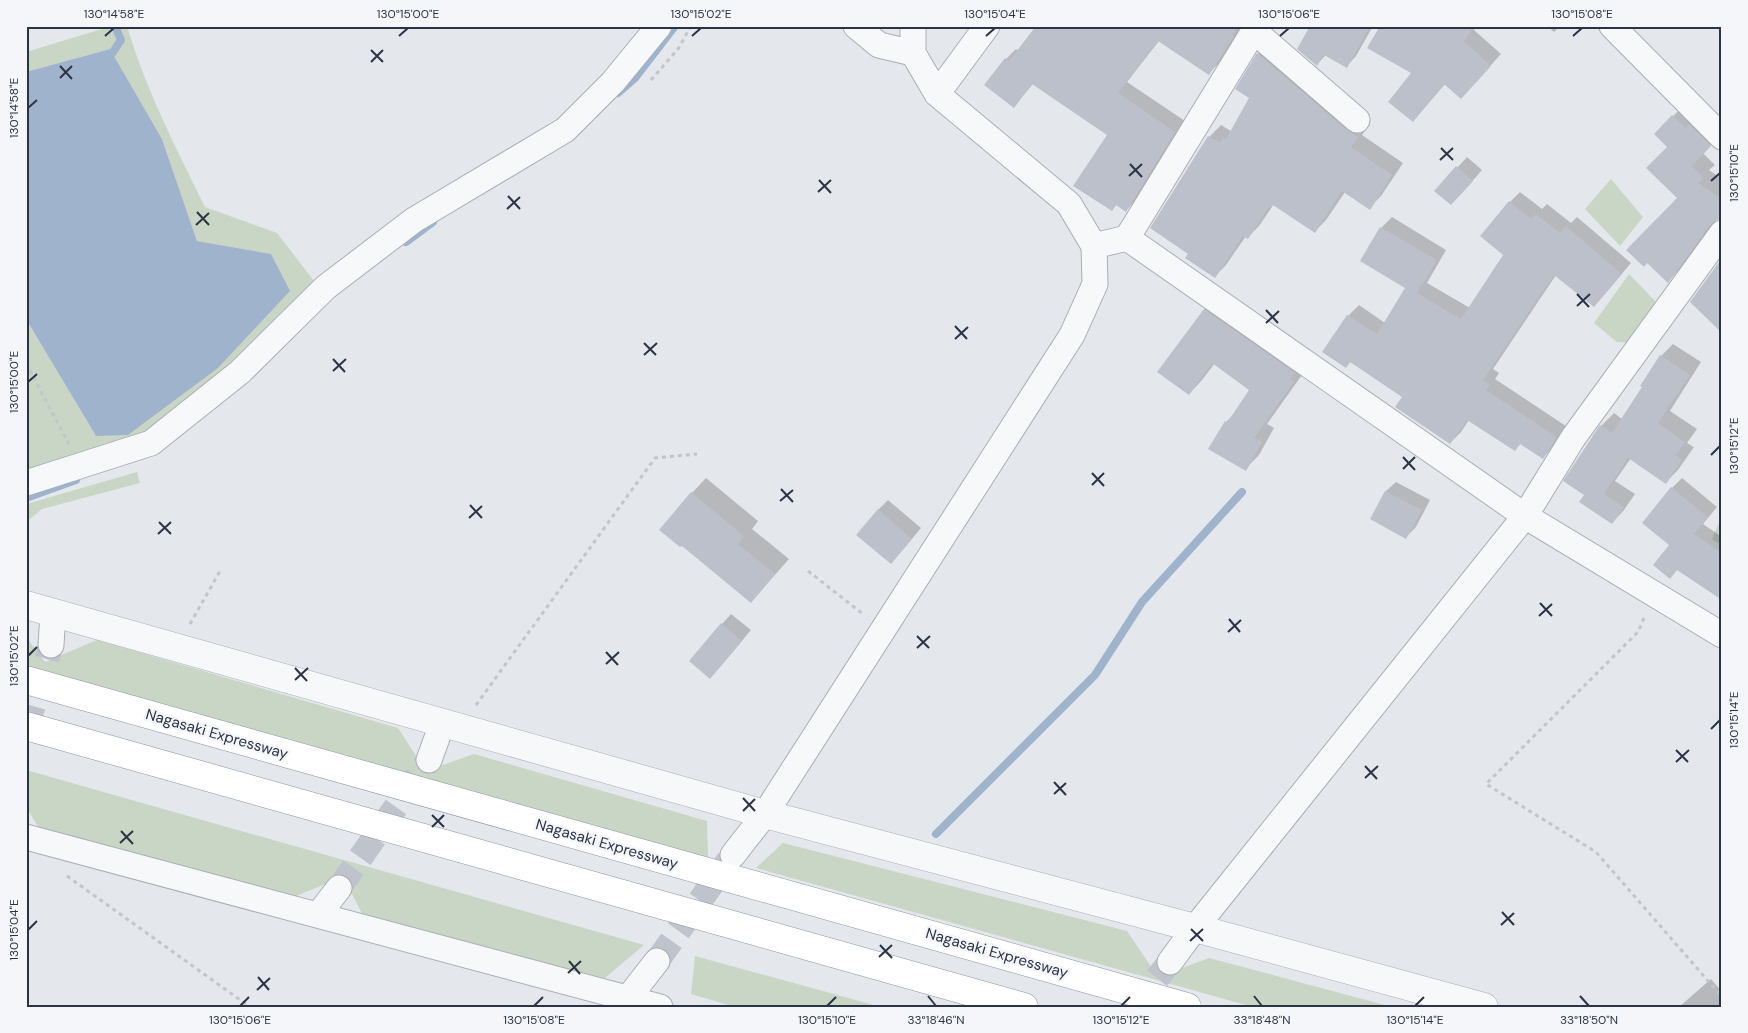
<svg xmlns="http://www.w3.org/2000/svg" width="1748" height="1033" font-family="'DM Sans',sans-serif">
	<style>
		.green { fill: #c9d6c5 }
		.water { fill: #9fb4cc }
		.shadow { fill: #0003 }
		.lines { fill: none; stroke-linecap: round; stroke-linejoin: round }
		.stream { stroke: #9fb4cc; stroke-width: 8 }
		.building { fill: #bbc0ca }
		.minor-tunnel { stroke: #bfc3cb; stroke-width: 25; stroke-dasharray: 25 12; stroke-linecap: butt }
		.minor-casing { stroke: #a9aeb7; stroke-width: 27 }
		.tertiary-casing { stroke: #a9aeb7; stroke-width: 29 }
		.motorway-casing { stroke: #8b94a3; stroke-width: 29 }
		.path { stroke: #c2c5cb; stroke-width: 3; stroke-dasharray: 4 4; stroke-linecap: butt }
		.minor { stroke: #f7f8fa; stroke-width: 25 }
		.tertiary { stroke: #f7f8fa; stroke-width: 28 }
		.motorway { stroke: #fff; stroke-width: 28 }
		.ticks { fill: none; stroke: #2b3445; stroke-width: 2 }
		.labels { text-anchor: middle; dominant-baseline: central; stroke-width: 5; stroke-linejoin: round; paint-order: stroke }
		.street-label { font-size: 15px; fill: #2b3445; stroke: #f4f6f9 }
		.neatline { fill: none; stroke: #2b3445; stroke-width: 2 }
		.ticks-label { font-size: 12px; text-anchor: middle; fill: #2b3445 }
	</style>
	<rect width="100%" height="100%" fill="#e4e7ec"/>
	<!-- green -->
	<path class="green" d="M112,26h15c19,64 49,122 78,181l72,26 40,52 -96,97 -96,66 -99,24v-153l70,117 175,-182 -74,-13 -35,-102 -52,-90 -84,23v-20z
		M1611,179l32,38 -23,29 -35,-37z
		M1629,274l30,31 -26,38 -16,-1 -23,-19z
		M137,472l3,11 -98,26 -16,13v-16l4,-3z
		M1722,516v30l-10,-7z
		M26,637l19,25 52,-22 301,88 28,43 48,-17 233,67 1,39 -682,-193z
		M26,770l618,175 -39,33 -239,-57 -23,-44 -52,21 -252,-70 -13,-21z
		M783,843l344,88 31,46 51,-19 183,49h-139l-497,-139z
		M695,956l186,51h-146l-44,-13z"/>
	<!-- water -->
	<path class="water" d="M110,49l52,90 35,102 74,13 19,37 -72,77 -90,67 -32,1 -70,-117v-247z"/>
	<!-- shadow -->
	<path class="shadow" d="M1037,26h206l-24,37 -11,11 -49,-33 -32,41 58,39 -49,79 -10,10 -9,-6 -5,6 -3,-75 -76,-51 -19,22 -8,-47 10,-10 2,2z
		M1312,26h61l-17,30 -9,10 -20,-12 -10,10z
		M1381,26h96l-3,4 27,24 -29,32 -26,-3 -33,38v-49z
		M1547,26h13l-6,6z
		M1270,42l89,78 10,5 -7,10 41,28 -22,33 -12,12 -24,-16 -19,28 -11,11 -41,-27 -15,22 -11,11 -2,-1 -20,29 -11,11 -25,-23 19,-116 12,-12 10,6 20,-33 -14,-9 21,-35z
		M1685,104l37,30 -19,19 12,12 -6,5 13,9v37l-5,3 -37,50 -12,12 11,-83 -10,-51 -13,-13z
		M1467,157l15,13 -21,24 -25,-3z
		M1520,192l22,17 5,-5 24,19 6,-6 54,46 -27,32 -48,-20 -63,94 6,4 -4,6 71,47 -13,21 -10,11 -22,-15 -7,7 -45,-30 -8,12 -11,11 -47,-47 -52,-35 -5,6 -22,-15 24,-36 11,-11 26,18 22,-36 -45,-26 19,-33 11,-11 54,33 -19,33 43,25 35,-54 5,-52z
		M1218,296l89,72 -40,56 7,4 -15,27 -14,14 -19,-47 10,-10 15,-22 -36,-27 -13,17 -13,14 15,-84z
		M1673,344l28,18 -31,49 27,18 -10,14 7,4 -16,23 -12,12 -35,-24 -16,23 20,13 -11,16 -12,13 -26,-28 15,-69 13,-13 8,6 22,-32 17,-31z
		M706,478l52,43 -6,8 37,30 -38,43 -69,-58 -21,-14 31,-37z
		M1682,478l35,29 -14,17 19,13v61l-51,-54 1,-56z
		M1396,482l34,18 -14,27 -10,10 -35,-18 15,-28z
		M888,500l33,28 -21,25 -22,-43z
		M731,614l20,16 -32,38 3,-44z
		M1711,979l11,13v15h-43z"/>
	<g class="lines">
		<!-- stream -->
		<path class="stream" d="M107,61l14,-21 -6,-14
			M618,93l17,-15 40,-52
			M406,242l27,-20
			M26,498l50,-18
			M936,834l159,-159 47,-73 100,-110"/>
	</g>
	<!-- building -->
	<path class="building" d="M1036,26h202l-6,9 2,1 -25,39 -51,-34 -40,52 57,39 -49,80 -10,-7 -4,6 -39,-25 34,-51 -75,-51 -18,24 -30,-23 21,-27 4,3z
		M1310,26h60l-23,42 -23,-13 -7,11 -20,-17z
		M1380,26h94l-10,15 27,25 -30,33 -17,-15 -31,38 -25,-20 23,-29 -44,-25z
		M1257,53l91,78 10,6 -7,10 41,28 -22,35 -28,-19 -27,42 -42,-28 -2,2 -1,-1 -22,33 -5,-3 -28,42 -30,-20 3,-4 -38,-26 58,-92 12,7 3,-5 3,1 23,-41 -14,-9z
		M1672,115l14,13 3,-4 22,22 -19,20 12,12 -6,5 24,16v20l-6,1 -6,5 -42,58 -21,-20 -3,4 -18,-17 51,-52 -31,-30 21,-21 -13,-13z
		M1456,166l17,15 -22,24 -17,-14z
		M1509,201l22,18 5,-5 24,19 6,-7 56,48 -28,33 -40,-32 -71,105 7,4 -4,6 71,47 -14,22 -23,-15 -5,7 -48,-31 -17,24 -55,-37 7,-10 -52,-35 -4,6 -24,-16 25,-37 30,19 28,-46 -45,-27 20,-34 57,33 -20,33 44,26 42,-64 -23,-19z
		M1722,258v75l-32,-31z
		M1204,309l91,64 -5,6 4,3 -40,56 8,4 -16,29 -38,-22 17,-28 2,2 22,-33 -37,-27 -23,32 -32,-23z
		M1660,355l30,20 -32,48 27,19 -9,13 6,5 -16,24 -38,-26 -24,36 20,13 -12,17 -33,-22 5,-7 -21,-14 37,-56 12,8 30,-46 -2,-1z
		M1671,487l37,30 -14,17 28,19v47l-45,-30 -7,9 -17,-14 16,-20 -27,-22z
		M1385,491l37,19 -16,29 -36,-20z
		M691,492l53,44 -6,8 37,30 -24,29 -69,-57 -2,1 -21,-17z
		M878,509l34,30 -21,25 -35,-29z
		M721,623l21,18 -32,38 -21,-18z"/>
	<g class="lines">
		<!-- minor-tunnel -->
		<path class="minor-tunnel" d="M26,730l25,-85
			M339,888l90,-128
			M657,961l72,-101
			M1134,1007l36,-45"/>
		<!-- minor casing -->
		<g class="minor-casing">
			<path id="minor" d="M856,26l23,19 34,8
				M1612,26l110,111
				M1254,31l103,89
				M937,94l50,-68
				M1127,238l130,-212
				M1094,246l33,-8 398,278 197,119
				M26,483l125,-40 89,-71 86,-85 88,-67 151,-90 48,-48 46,-56
				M51,645l2,-32
				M429,760l13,-36
				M26,837l634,170
				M733,855l32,-41 307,-479 23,-51 -1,-38 -25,-42 -132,-110 -24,-41v-27
				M318,915l21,-27
				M1170,962l25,-34 330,-412 48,-78 149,-205
				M621,1007l36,-46"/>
		</g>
		<!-- tertiary casing -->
		<g class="tertiary-casing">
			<path id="tertiary" d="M26,605l739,209 430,114 289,79"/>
		</g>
		<!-- motorway casing -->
		<g class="motorway-casing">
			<path id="motorway" d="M26,680l1161,327
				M26,726l998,281"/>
		</g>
		<!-- path -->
		<path class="path" d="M651,80l27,-31 13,-23
			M26,363l43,81
			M808,571l55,43
			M1644,618l-6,14 -152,152 110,68 126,145
			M190,624l30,-53
			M476,705l179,-247 42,-4
			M67,876l183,131"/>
		<!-- minor -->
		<use href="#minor" class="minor"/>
		<!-- tertiary -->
		<use href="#tertiary" class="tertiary"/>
		<!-- motorway -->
		<use href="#motorway" class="motorway"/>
	</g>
	<!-- ticks -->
	<path class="ticks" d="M105,36l9,-8M399,36l9,-8M692,36l9,-8M986,36l9,-8M1280,36l9,-8M1573,36l9,-8M371,50l12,12M371,62l12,-12M60,66l12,13M60,78l12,-12M28,108l9,-8M1441,148l12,12M1440,160l13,-12M1130,164l12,13M1129,176l13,-12M819,180l12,13M1711,181l9,-8M818,192l13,-12M508,196l12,13M507,209l13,-12M197,212l12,13M196,225l13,-12M1577,294l12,13M1577,306l13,-12M1266,310l12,13M1266,323l13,-12M955,326l12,13M955,339l13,-12M644,343l12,12M644,355l13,-12M333,359l12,13M333,371l13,-12M28,382l9,-8M1711,455l9,-9M1403,457l12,13M1403,469l12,-12M1092,473l12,13M1092,485l12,-12M781,489l12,13M780,501l13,-11M470,505l12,13M469,518l13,-12M159,522l12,12M158,534l13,-12M1540,603l12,13M1539,616l13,-12M1229,619l11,13M1228,632l13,-12M917,636l12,12M917,648l13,-12M606,652l12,13M28,656l9,-9M606,664l13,-12M295,668l12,13M295,680l13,-12M1711,729l9,-9M1676,750l12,12M1676,762l13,-12M1365,766l12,13M1365,778l13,-12M1054,782l12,13M1054,794l12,-11M743,798l12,13M743,811l12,-12M432,815l12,12M432,827l12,-12M121,831l12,13M120,843l13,-12M1502,912l12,13M1501,925l13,-12M1191,929l12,12M28,930l9,-9M1190,941l13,-12M880,945l12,13M879,957l13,-12M569,961l11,13M568,973l13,-12M258,977l11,13M257,990l13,-12M928,996l8,10M1254,996l8,10M1580,996l9,10M240,1006l9,-9M534,1006l9,-9M827,1006l9,-9M1121,1006l9,-9M1415,1006l9,-9"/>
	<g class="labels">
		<!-- street labels -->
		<g class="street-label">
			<text transform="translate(217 734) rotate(16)">Nagasaki Expressway</text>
			<text transform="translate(607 844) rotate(16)">Nagasaki Expressway</text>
			<text transform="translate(997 953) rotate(16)">Nagasaki Expressway</text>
		</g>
	</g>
	<!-- border -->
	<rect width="1748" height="1033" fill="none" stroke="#f4f6f9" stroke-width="55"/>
	<rect x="28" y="28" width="1692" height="978" class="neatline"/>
	<g class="ticks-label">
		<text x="114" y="18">130°14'58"E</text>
		<text x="408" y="18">130°15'00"E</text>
		<text x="701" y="18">130°15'02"E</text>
		<text x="995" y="18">130°15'04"E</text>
		<text x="1289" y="18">130°15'06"E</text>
		<text x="1582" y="18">130°15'08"E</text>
		<text transform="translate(14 108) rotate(-90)" y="4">130°14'58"E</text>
		<text transform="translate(1734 173) rotate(-90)" y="4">130°15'10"E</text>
		<text transform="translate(14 382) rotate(-90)" y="4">130°15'00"E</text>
		<text transform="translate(1734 446) rotate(-90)" y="4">130°15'12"E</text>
		<text transform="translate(14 656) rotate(-90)" y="4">130°15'02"E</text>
		<text transform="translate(1734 720) rotate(-90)" y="4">130°15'14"E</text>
		<text transform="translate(14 930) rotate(-90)" y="4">130°15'04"E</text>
		<text x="240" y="1024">130°15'06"E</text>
		<text x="534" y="1024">130°15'08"E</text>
		<text x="827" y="1024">130°15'10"E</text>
		<text x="936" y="1024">33°18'46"N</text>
		<text x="1121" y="1024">130°15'12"E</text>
		<text x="1262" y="1024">33°18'48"N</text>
		<text x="1415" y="1024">130°15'14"E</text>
		<text x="1589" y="1024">33°18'50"N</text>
	</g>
</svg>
